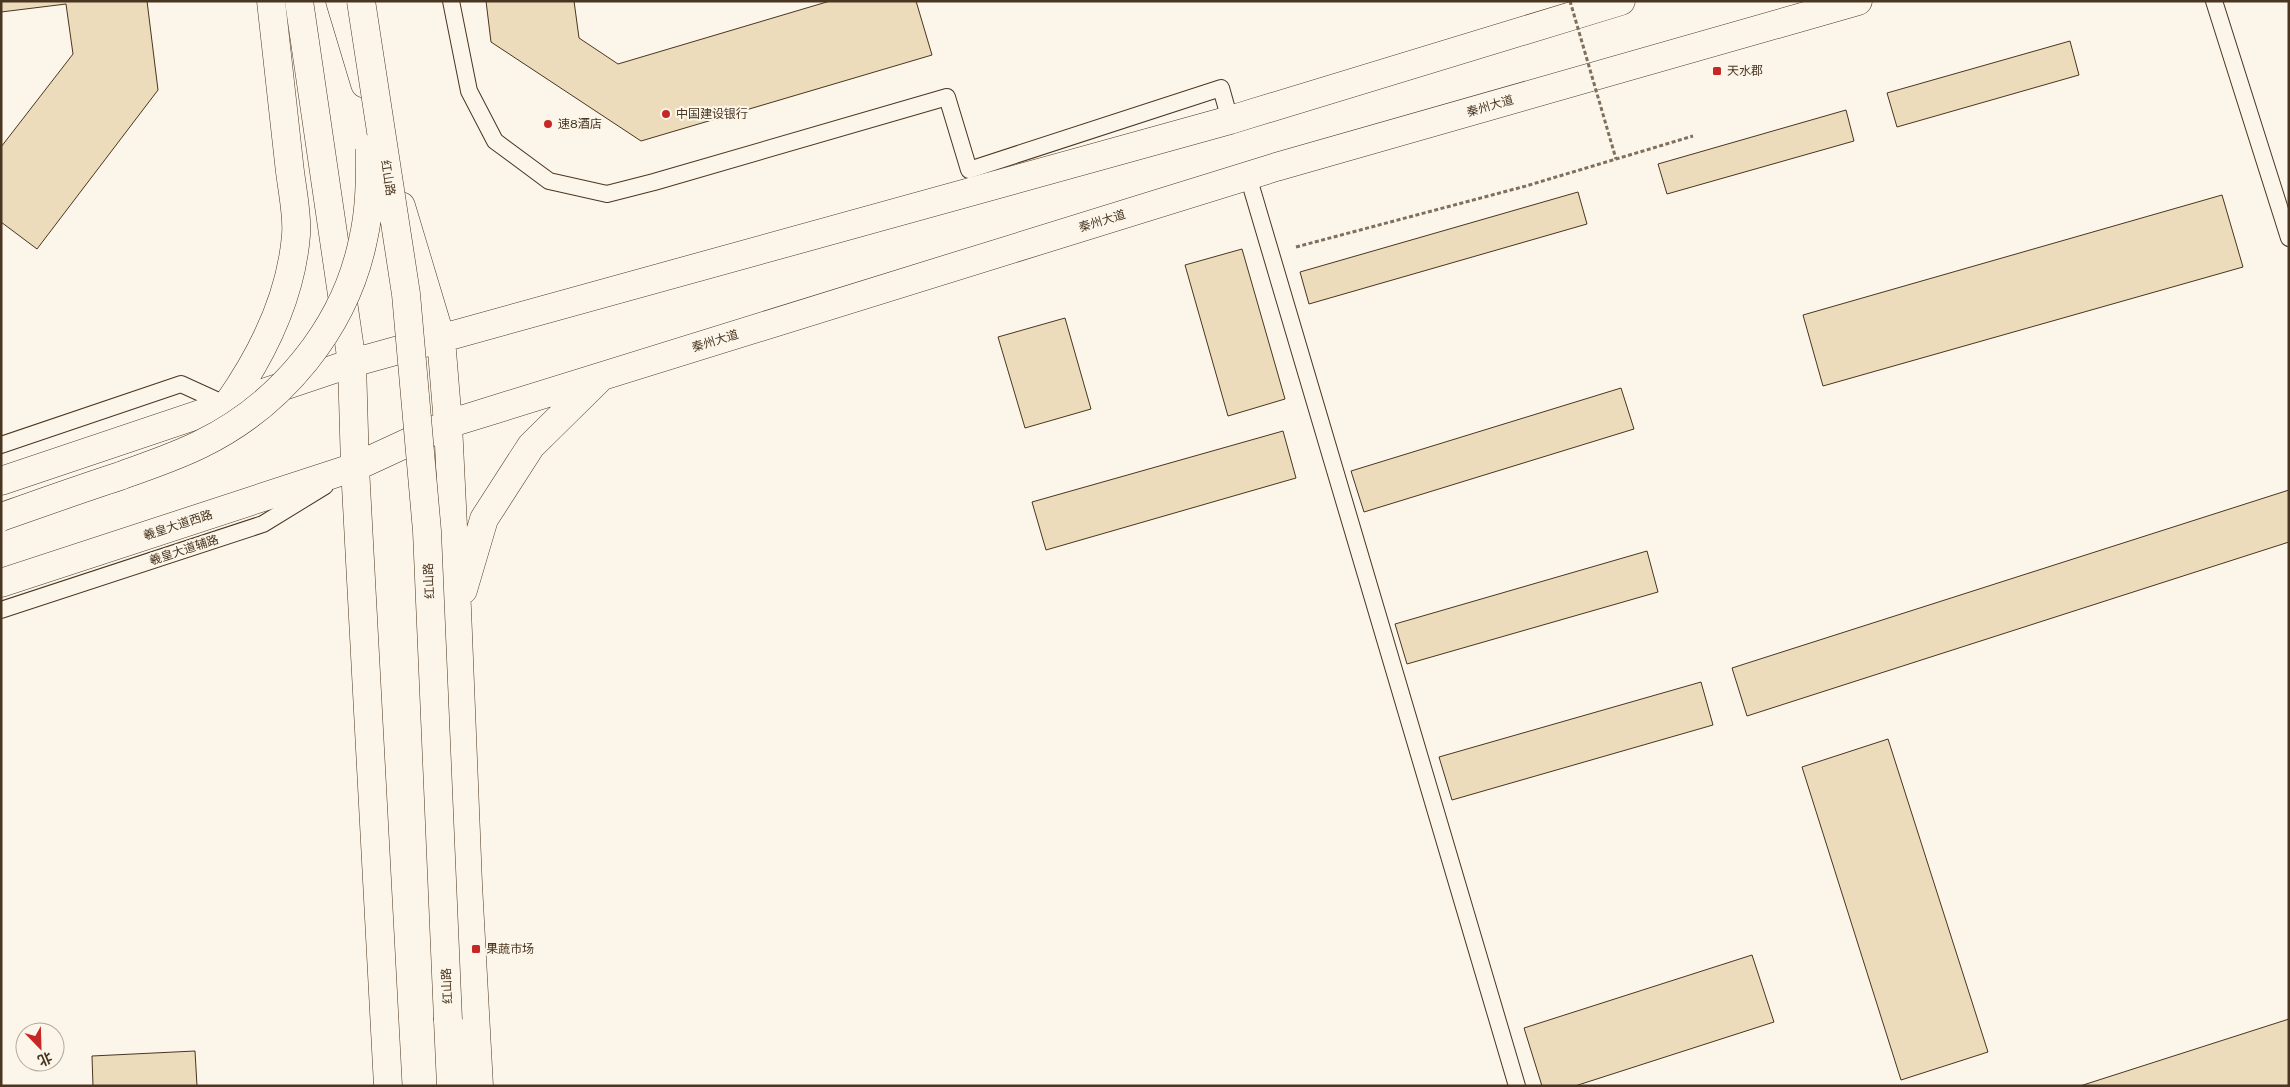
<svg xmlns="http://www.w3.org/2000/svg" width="2290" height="1087" font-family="'Public Sans','Noto Sans SC',sans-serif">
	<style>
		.building { fill: #ecdcbc; stroke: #4a3520 }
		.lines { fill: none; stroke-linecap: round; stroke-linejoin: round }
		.service-casing { stroke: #4a3520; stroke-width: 18 }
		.primary-casing { stroke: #4a3520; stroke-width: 29 }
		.trunk-casing { stroke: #4a3520; stroke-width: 29 }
		.path { stroke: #7f6f5c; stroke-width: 3; stroke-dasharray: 4 2.5; stroke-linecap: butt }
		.service { stroke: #fbf6e9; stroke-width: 16 }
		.primary { stroke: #fbf6e9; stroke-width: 28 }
		.trunk { stroke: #fbf6e9; stroke-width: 28 }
		.trunk-bridge-casing { stroke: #4a3520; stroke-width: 29; stroke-linecap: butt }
		.path-bridge { stroke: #7f6f5c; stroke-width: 3; stroke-dasharray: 4 2.5; stroke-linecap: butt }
		.trunk-bridge { stroke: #fbf6e9; stroke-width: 28 }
		.poi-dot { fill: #c62828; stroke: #fbf6e9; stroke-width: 2 }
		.labels { text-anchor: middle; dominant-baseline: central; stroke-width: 4; stroke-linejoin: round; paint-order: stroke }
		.poi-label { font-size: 12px; fill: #4a3520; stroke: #fbf6e9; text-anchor: start }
		.street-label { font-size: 12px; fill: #4a3520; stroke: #fbf6e9 }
	</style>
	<rect width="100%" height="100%" fill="#fbf6e9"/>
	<!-- building -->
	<path class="building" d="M1,1h146l11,89 -121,159 -36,-27v-75l72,-93 -7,-50 -65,8z
		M486,1h88l5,37 39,26 212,-63h86l16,54 -291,86 -150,-99z
		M2070,41l9,34 -182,52 -10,-34z
		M1846,110l8,31 -187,53 -9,-30z
		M1578,192l9,32 -278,80 -9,-32z
		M2222,195l21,72 -420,119 -20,-71z
		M1242,249l43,150 -57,17 -43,-151z
		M1065,318l26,91 -66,19 -27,-91z
		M1621,388l13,41 -270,83 -13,-41z
		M1283,431l13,47 -250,72 -14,-48z
		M2289,490v52l-542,174 -15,-48z
		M1647,551l11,41 -251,72 -12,-40z
		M1701,682l12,43 -261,75 -13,-43z
		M1888,739l100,313 -87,28 -99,-313z
		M1752,955l22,67 -199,64h-33l-18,-58z
		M2289,1019v67h-209z
		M195,1051l2,35h-104l-1,-30z"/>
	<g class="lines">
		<!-- service casing -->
		<g class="service-casing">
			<path id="service" d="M451,1l18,90 26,50 54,40 58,13 47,-12 293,-85 22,73 252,-82 9,32
				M2214,1l75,237
				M1248,176l269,910
				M1,445l180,-61 46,21
				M1,610l262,-86 62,-38"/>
		</g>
		<!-- primary casing -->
		<g class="primary-casing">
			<path id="primary" d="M227,405c36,-51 64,-107 69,-170 2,-21 -5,-50 -7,-72 -6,-54 -12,-108 -18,-162
				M1,481l351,-118
				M1,583l354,-116"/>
		</g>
		<!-- trunk casing -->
		<g class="trunk-casing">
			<path id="trunk" d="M299,1l53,362 3,104 33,619
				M340,1l25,83
				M401,206l40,133 7,85 9,185 11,275 11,202
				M352,363l878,-243 391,-119
				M355,467l93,-43 828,-257 582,-166
				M463,590l21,-71 47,-73 67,-66
				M448,1020l3,66"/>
		</g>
		<!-- path -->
		<path class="path" d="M1296,247l230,-61 167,-50"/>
		<!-- service -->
		<use href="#service" class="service"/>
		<!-- primary -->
		<use href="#primary" class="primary"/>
		<!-- trunk -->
		<use href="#trunk" class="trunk"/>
		<!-- trunk-bridge casing -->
		<g class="trunk-bridge-casing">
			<path id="trunk-bridge" d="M361,1l45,293 21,237 21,489
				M1,517c40,-14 79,-28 119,-41 27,-10 55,-19 81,-32 80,-39 144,-116 162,-204 7,-30 7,-60 7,-91"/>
		</g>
		<!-- path-bridge -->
		<path class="path-bridge" d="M1570,1l46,158"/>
		<!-- trunk-bridge -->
		<use href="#trunk-bridge" class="trunk-bridge"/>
	</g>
	<!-- markers -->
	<g class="poi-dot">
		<rect x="1712" y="66" width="10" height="10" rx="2.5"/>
		<circle cx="666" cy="114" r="5"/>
		<circle cx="548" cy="124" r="5"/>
		<rect x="471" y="944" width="10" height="10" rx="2.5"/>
	</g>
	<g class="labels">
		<!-- poi labels -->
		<g class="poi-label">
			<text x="1727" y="71">天水郡</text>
			<text x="676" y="114">中国建设银行</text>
			<text x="558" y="124">速8酒店</text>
			<text x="486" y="949">果蔬市场</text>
		</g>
		<!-- street labels -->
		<g class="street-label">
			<text transform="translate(1490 106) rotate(-16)">秦州大道</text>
			<text transform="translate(388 178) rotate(81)">红山路</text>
			<text transform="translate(1102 221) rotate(-17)">秦州大道</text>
			<text transform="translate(715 341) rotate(-17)">秦州大道</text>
			<text transform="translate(178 525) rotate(-18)">羲皇大道西路</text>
			<text transform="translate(184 550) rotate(-18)">羲皇大道辅路</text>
			<text transform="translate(429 581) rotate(-93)">红山路</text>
			<text transform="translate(447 986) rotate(-93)">红山路</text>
		</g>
	</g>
	<!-- border -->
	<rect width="2290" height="1087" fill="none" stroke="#4a3520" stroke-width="5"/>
	<!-- north arrow -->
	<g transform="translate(40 1047) rotate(157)"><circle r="24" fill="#fbf6e9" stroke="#b4a999"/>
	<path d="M0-4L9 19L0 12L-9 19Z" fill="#c62828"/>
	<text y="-8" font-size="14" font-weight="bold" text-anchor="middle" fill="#4a3520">北</text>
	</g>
</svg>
